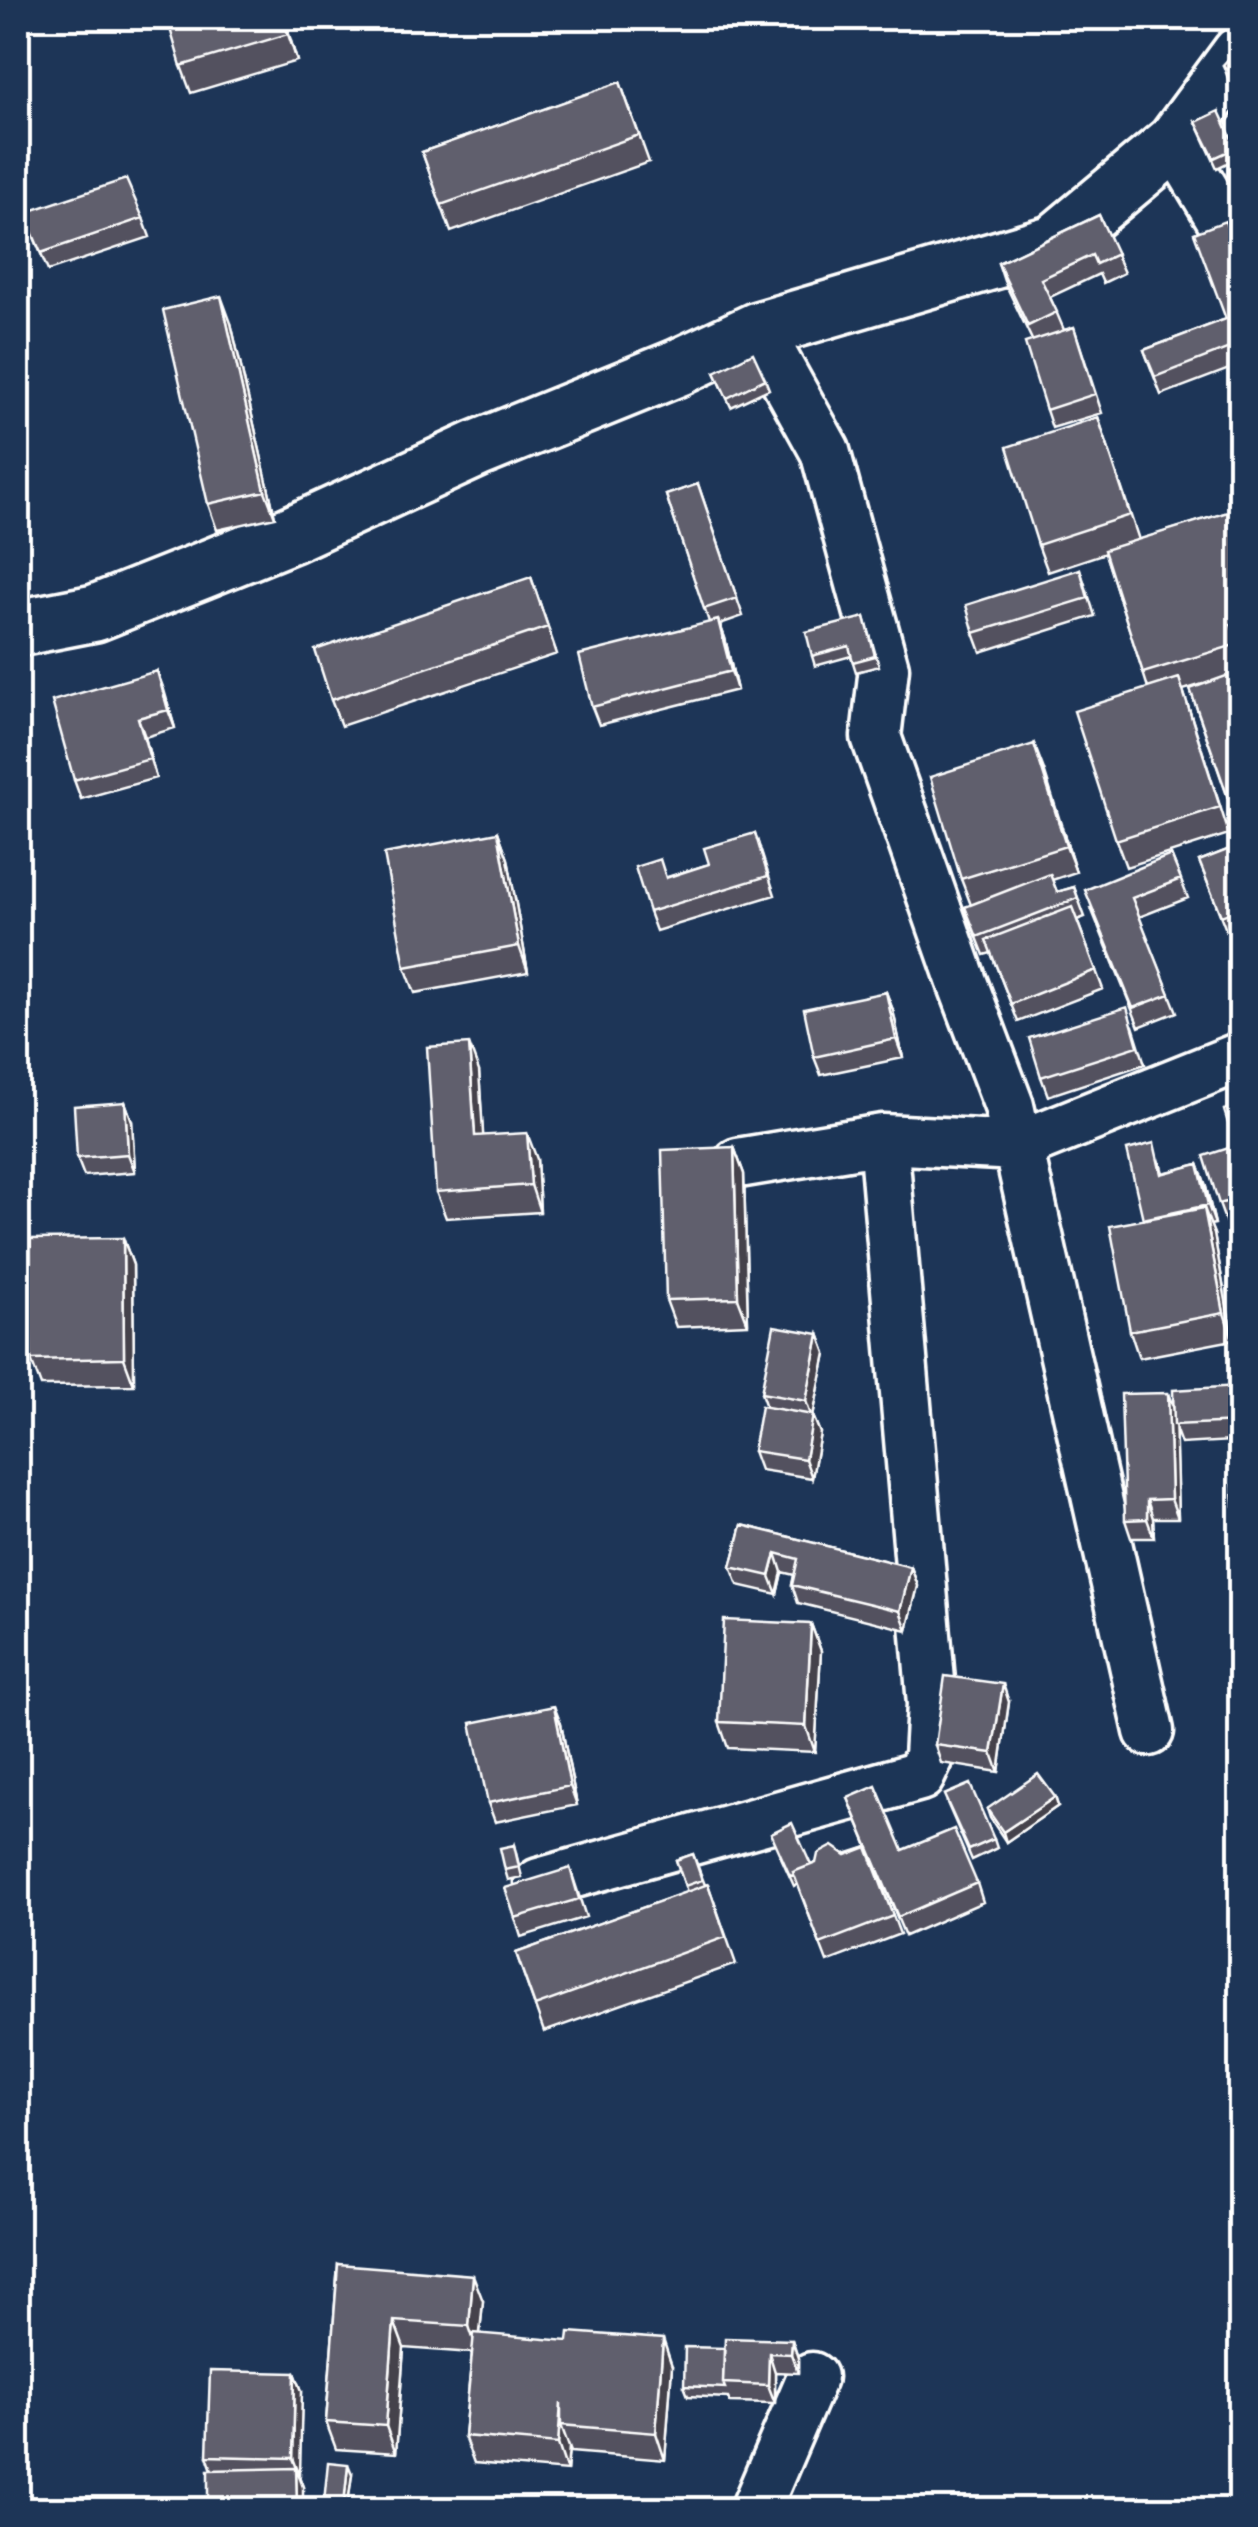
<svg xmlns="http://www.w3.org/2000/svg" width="1258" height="2527" font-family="'Shantell Sans',sans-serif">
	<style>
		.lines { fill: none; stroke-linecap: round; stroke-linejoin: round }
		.street-casing { stroke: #fff; stroke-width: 55 }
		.secondary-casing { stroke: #fff; stroke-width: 62 }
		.street { stroke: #1d3557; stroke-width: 48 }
		.secondary { stroke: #1d3557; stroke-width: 55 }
		.wall { fill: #53515e; stroke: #fff; stroke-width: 2.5 }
		.shaded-wall { fill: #44424c; stroke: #fff; stroke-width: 2.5 }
		.building { fill: #615e6d; stroke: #fff; stroke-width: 2.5 }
	</style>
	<rect width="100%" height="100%" fill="#1d3557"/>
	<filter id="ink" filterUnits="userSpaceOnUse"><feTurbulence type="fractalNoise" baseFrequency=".01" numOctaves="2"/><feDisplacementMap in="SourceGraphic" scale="20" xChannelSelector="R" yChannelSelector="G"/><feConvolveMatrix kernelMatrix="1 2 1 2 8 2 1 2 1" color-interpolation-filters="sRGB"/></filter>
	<g filter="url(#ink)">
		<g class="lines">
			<!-- street casing -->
			<g class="street-casing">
				<path id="street" d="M1175,142l65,108
					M758,330l67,121 59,217 -8,69 86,245 47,124 140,625
					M738,1163l145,-24 135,7 222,-89
					M539,1883l381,-107 9,-19 3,-53 -49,-565
					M755,2510l57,-133"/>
			</g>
			<!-- secondary casing -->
			<g class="secondary-casing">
				<path id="secondary" d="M18,628l77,-15 106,-42 89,-36 187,-86 200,-81 81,-38 296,-87 121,-101 65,-88"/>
			</g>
			<!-- street -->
			<use href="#street" class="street"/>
			<!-- secondary -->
			<use href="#secondary" class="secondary"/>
		</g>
		<!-- wall -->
		<path class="wall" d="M284,18l13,43 -106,32 -10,-27z
			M1240,47v46l-10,-10 -7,-18z
			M620,82l29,80 -198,70 -29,-80z
			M1196,122l40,26 4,9 -23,11z
			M24,213l119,5 7,19 -102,34z
			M1099,215l25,58 -21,10 -4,-9 -49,23 14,33 10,-3 28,86 -50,15 -6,-18 -14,-70 -28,-59 -6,-18z
			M1240,261v104l-79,30 -17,-45 82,-31z
			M231,323l44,194 -58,13 -9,-26z
			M715,372l50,7 4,10 -38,18z
			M1098,417l41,123 92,-29 9,26v289l-2,1 -48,-138 13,-5 -20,6 46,144 -103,33 -10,-27 32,-152 -43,-135 -57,19 -10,-27z
			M698,484l45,132 -23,8 5,14 12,52 -138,35 -7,-18 117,-85 -43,-127z
			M1080,569l15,47 -114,36 -7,-19z
			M531,577l26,77 -216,72 -10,-26z
			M865,617l14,49 -23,6 -5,-16 -36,10 -3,-10z
			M157,671l18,57 -30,9 11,41 -75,21 -7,-19z
			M1034,744l42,128 -24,8 5,12 17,-5 11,30 -8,3 26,69 -85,33 -27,-69 -7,2 -19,-48 6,-2 -10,-26z
			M498,832l10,27 20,113 -113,21 -10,-26z
			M755,833l20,62 -119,36 -7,-19 18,-35 42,-13z
			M1240,845v85l-12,5 -29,-74z
			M1171,855l17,43 -49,19 38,95 -38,15 -48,-119z
			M886,992l7,18 10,48 -82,17 -7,-18z
			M1133,1026l12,38 -97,32 -7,-19z
			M479,1071l4,65 54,23 3,53 -94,6 -10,-26z
			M125,1102l7,19 3,51 -51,4 -7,-18z
			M1240,1105v114l-14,4 -7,-19 16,-58z
			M734,1147l10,27 4,150 -72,3 -10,-27z
			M1160,1162l3,11 35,-9 7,19 10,41 -5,1 4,9 19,106 -94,18 -9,-27 13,-112z
			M123,1238l10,27 1,120 -93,1 -10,-26z
			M819,1334l7,19 -13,63 7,17 -8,45 -52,-8 -7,-19 13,-44 -5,-14z
			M1238,1386l2,9v152l-4,-12 -5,-94 -50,3 -6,-16 3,90h-25l1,20h-23l-6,-18 49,-111z
			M742,1525l169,42 7,19 -11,44 -109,-27 -6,-18 2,-10 -12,-3 -5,22 -39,-9 -7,-18z
			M811,1624l10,27 -6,101 -87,-4 -9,-26z
			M1009,1702l-10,70 -58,-9 -6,-18z
			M561,1724l16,81 -82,17 -7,-19z
			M1055,1797l3,9 -52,36 -16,-24 -3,-9z
			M848,1798l55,52 74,33 6,19 -78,34z
			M948,1805l46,34 3,9 -25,12z
			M774,1842l37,23 56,-18 33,87 -73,28 -30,-78 -3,2z
			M514,1845l8,32 -14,3 -3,-10z
			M693,1854l12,31 3,-1 28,80 -192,68 -28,-79 171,-61 -11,-32z
			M570,1868l16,49 -65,20 -6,-19z
			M338,2264l145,37 -3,33 192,32 -7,94 -94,-8 -2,-5 -2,24 -93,-8 -10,-27 8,-83 -68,-5 -8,105 -60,-4 -10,-27z
			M792,2340l6,18v15l-23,-1v31l-45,-1 -2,-4 -40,-2 -4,-10 40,-38z
			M295,2373l7,18 -3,85 4,11 -95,23 4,-40 -5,-14z
			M352,2474l-5,36h-20l-3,-8z"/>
		<!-- shaded-wall -->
		<path class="shaded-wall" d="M283,18h1l13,43 -9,-27z
			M221,296l10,27 44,194 -10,-26z
			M718,620l7,18 12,52 -6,-19z
			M157,671l7,19 11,38 -7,-18z
			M138,718l7,19 11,41 -6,-19z
			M1034,744l10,26 32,102 -10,-26z
			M498,832l10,27 20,113 -9,-26z
			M886,992l7,18 10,48 -7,-19z
			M469,1044l10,27 6,92 -10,-27z
			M125,1102l7,19 3,51 -7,-18z
			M527,1133l10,26 3,53 -9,-27z
			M734,1147l10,27 4,150 -10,-26z
			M1198,1164l7,19 10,41 -7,-19z
			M1204,1208l10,26 19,106 -9,-27z
			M123,1238l10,27 1,120 -10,-27z
			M819,1334l7,19 -13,63 7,17 -8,45 -7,-19 7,-41 -6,-17z
			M1238,1386l2,9v30l-1,-3z
			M1168,1393l7,19 3,106 -7,-19z
			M1147,1500l6,18 1,20 -7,-19z
			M776,1553l6,19 -5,22 -7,-18z
			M911,1567l7,19 -11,44 -7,-19z
			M811,1624l10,27 -6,101 -9,-26z
			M1003,1684l6,18 -10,70 -7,-19z
			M554,1706l7,18 16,81 -7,-19z
			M1055,1797l3,9 -52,36 -3,-10z
			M473,2275l10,26 -5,52 -9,-27z
			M394,2321l10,27 -8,105 -10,-27z
			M663,2339l9,27 -7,94 -9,-27z
			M792,2340l6,18v15l-7,-19z
			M769,2353l6,19v31l-7,-18z
			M295,2373l7,18 -2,85 -7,-18z
			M561,2403v22l8,22 -2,24 -9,-27z
			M348,2464l4,10 -5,36h-1l-2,-6z
			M296,2468l7,19v23l-6,-3z"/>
		<!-- building -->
		<path class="building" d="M167,18h116l5,16 -107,32z
			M1240,47v34l-17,-16z
			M620,82l19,53 -198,70 -19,-53z
			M1219,111l17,37 -22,10 -18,-36z
			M126,179l17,39 -102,35 -17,-40z
			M1099,215l18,39 -21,10 -4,-9 -51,24 16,33 -29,14 -30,-63z
			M1225,221l15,40v83l-85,33 -11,-27 82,-31 -32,-86z
			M221,296l44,195 -57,13 -45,-194z
			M1074,327l21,67 -49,16 -21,-67z
			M753,353l12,26 -38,19 -12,-26z
			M1098,417l32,98 -92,30 -31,-98z
			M698,484l39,114 -33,11 -38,-114z
			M1231,511l9,31v79l-9,3 7,20 -95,29 -39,-123z
			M1080,569l8,29 -114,35 -8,-28z
			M531,577l17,50 -217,73 -16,-50z
			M865,617l10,39 -22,6 -4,-16 -37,10 -6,-24z
			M718,620l13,51 -139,36 -13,-52z
			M157,671l11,39 -30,8 12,41 -76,21 -22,-79z
			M1240,671v125l-11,4 -39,-111z
			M1179,678l41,129 -104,33 -42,-129z
			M1034,744l32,102 -105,33 -31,-102z
			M498,832l21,114 -114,21 -21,-113z
			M755,833l13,43 -119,36 -14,-45 25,-8 6,19 43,-14 -5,-16z
			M1240,845v64l-19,7 -22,-55z
			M1171,855l10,24 -49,19 38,96 -37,14 -48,-118z
			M1050,874l7,18 17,-5 4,11 -101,39 -12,-30z
			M1072,907l24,63 -85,34 -25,-64z
			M886,992l10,47 -82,18 -10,-48z
			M1127,1007l11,39 -97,31 -12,-39z
			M469,1044l6,92 52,-3 4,52 -95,7 -9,-145z
			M125,1102l3,52 -51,4 -3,-52z
			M1240,1105v93l-21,6 -15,-48 31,-10 -11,-36z
			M1154,1143l7,31 37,-10 10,41 -65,14 -16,-69z
			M734,1147l4,151 -72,2 -4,-150z
			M1204,1208l20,105 -94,18 -20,-105z
			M123,1238l1,120 -93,2 -1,-121z
			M774,1326l45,8 -13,67 -45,-8z
			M1238,1386l1,36 -65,3 -1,-35z
			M1168,1393l3,106 -24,1v19l-22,1 -4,-126z
			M761,1406l52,9 -8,44 -52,-8z
			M1240,1433v102h-4l-6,-101z
			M742,1525l169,42 -11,44 -108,-26 6,-26 -22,-6 -6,23 -39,-9z
			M724,1620l87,4 -5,102 -87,-4z
			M945,1676l58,8 -11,69 -57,-8z
			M554,1706l16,80 -82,17 -17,-80z
			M1038,1774l17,23 -52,35 -16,-23z
			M970,1784l24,55 -25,11 -25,-55z
			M876,1786l27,64 51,-21 23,54 -79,34 -50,-119z
			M792,1823l19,42 -18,7 1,3 -4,1 -19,-43z
			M514,1845l5,22 -14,3 -5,-22z
			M833,1846l13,9 21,-8 26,69 -73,28 -27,-72 23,-9 2,-9z
			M693,1854l9,26 -17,6 -9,-26z
			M570,1868l9,31 -64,19 -10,-30z
			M708,1884l18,53 -191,69 -19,-53z
			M338,2264l135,11 -4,51 -75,-5 -8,105 -60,-4z
			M569,2332l94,7 -7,94 -95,-8v-22l-3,41 -94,-8 10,-103 94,8z
			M725,2338l67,2 -1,14 -22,-1 -1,32 -45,-2z
			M685,2347l39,1 -1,35 2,5 -41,-2z
			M210,2371l85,2 -2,85 -86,-2z
			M328,2462l20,2 -4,40 -20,-2z
			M296,2468l1,39h14v3h-103v-40z"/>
	</g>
	<!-- margin -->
	<rect width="1258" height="2527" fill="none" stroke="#1d3557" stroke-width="60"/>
	<rect x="30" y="30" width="1198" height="2467" fill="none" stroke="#fff" stroke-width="4" filter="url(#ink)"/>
</svg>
